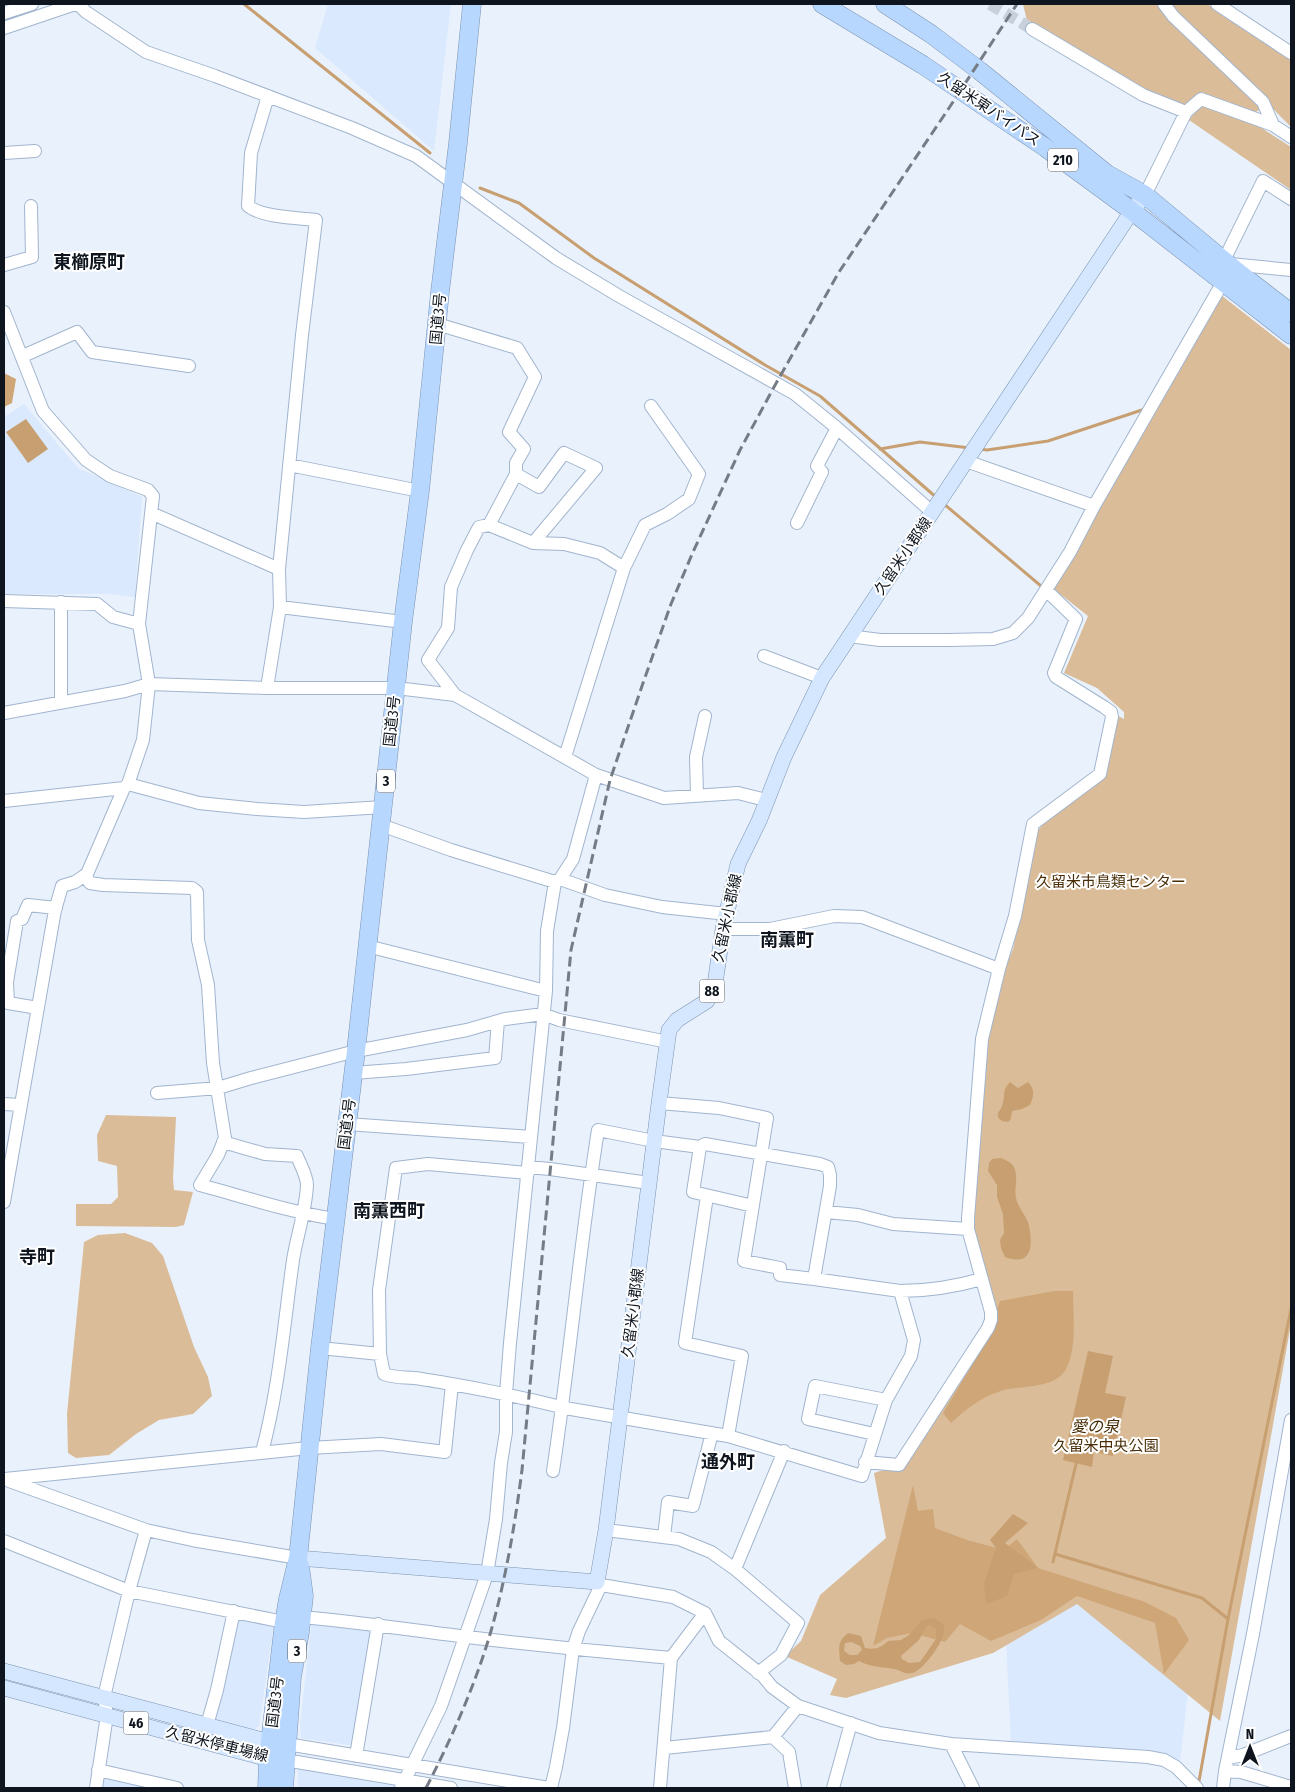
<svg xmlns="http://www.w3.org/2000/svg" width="1295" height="1792" font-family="'Fira Sans Condensed','Noto Sans JP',sans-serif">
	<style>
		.built { fill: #dae9fd }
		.green { fill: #dbbc98 }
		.forest { fill: #cea678 }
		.water { fill: #c79f71; fill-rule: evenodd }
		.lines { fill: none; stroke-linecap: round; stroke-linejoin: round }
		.stream { stroke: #c79f71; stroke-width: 3 }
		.minor-tunnel { stroke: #c8d0db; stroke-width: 12; stroke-dasharray: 12 6; stroke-linecap: butt }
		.minor-casing { stroke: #a1b5ce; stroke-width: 14 }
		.major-casing { stroke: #7c93b0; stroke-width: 16 }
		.highway-casing { stroke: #7c93b0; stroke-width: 19 }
		.minor { stroke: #fff; stroke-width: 12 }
		.major { stroke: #d4e7fe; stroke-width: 15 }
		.highway { stroke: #b8d7fe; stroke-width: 18 }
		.rail { stroke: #757c86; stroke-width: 3; stroke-dasharray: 10 5; stroke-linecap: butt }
		.labels { text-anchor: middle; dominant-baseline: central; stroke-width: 4; stroke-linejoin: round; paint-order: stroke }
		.shield { fill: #fff; stroke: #565b62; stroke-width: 1 }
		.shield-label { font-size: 14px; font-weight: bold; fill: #0e151e }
		.street-label { font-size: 15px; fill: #0e151e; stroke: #fff }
		.park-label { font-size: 15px; fill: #4a2e08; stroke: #fff }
		.water-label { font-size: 16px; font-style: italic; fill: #482d06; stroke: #fff }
		.quarter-label { font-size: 18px; font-weight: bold; fill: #0e151e; stroke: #fff }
	</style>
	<rect width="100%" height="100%" fill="#e9f1fc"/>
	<!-- built -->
	<path class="built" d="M328,4h123l-17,147 -119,-103z
		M24,404l54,64 64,29 -7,100 -27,-3h-104v-177z
		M1054,1596l107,19 28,67 -9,81 -169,-19 -6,-126z
		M235,1613l39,10 -15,103 -7,6 -40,-10z
		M312,1620l61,8 -17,118 -55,-8 -1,-14z
		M298,1769l99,17 -1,2h-98z
		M100,1775l61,13h-63z"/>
	<!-- green -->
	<path class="green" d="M1023,4h138l101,104 -6,4 -55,-20 -20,15 -46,-19 -108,-67z
		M1171,4h36l84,56v67l-106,-107z
		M1202,103l52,20 37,24v43l-102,-70z
		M1221,295l70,55v974l-71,397 -143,-117 -84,49 -147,45 -16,-3 7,-16 -52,-23 16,-15 19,-46 66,-57 -12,-65 25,-8 98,-146 -24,-94 15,-189 10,-50 15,-37 8,-36 16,-81 13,-17 44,-28 10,-13 12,-59 8,4v-7l-27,-24 -33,-15 24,-57 -33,-26v-8z
		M106,1115l70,2 -3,62 1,11 19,2 -9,33 -8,2 -100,-1v-22h35l7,-7 -1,-31 -19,-5 -1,-26z
		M125,1233l27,10 11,13 31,91 14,30 4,19 -19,18 -34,6 -23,14 -27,21 -33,3 -8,-5 -1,-39 17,-172 14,-7z"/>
	<!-- forest -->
	<path class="forest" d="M4,373l12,6 -4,24 -8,4z
		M1054,1291h19c0,23 4,54 -6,76 -11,24 -48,17 -69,25 -18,6 -33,18 -47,31l-8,-10 40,-66 17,-46z
		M913,1485l5,26 15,-2 2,19 32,12 37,10 13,-11 21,29 107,34 31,16 13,22 -25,34 -9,-51 -78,-27 -36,24 -50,21 -31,-17 -15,18 -33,-9 -25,5 -14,8z"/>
	<!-- water -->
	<path class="water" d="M26,419l22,30 -20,14 -22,-31z
		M1010,1082l8,6 10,-6c7,7 6,14 2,23l-8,4 -10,2 -1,8 -3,3 -6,-1c-3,-2 -5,-4 -4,-8 1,-2 3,-4 4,-7 4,-10 -1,-14 8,-24z
		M1001,1158c7,3 12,5 14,12 3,9 -1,19 1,28 2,10 11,18 13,28 4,20 3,41 -24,31l-4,-9 -1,-8 4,-7 -1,-19 -6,-17v-12l-9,-14 1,-8 3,-4z
		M1088,1351l25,5 -8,37 21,4 -13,59 -19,-4 -2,15 -29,-7z
		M1013,1514l15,9 -23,20 33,25 -24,6 -7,22 -21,8 -2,-20 12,-36 -6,-8z
		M933,1618c4,2 10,4 11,9 3,11 -21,44 -32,46 -8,2 -11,-3 -18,-4 -12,-2 -24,-2 -35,-8l-5,3 -8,1 -6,-4c-1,-14 -3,-19 8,-28l13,3 4,12c10,2 16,0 23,-7l13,-1 8,-5 13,-15zM928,1625h3l5,4v10l-16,23 -11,1 -7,-4 -1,-3 18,-16 6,-12zM851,1642l9,4 2,4 -5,5h-7l-6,-4 1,-8z"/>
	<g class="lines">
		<!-- stream -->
		<path class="stream" d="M244,4l186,149
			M480,188l39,15 75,55 171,107 55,31 117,102
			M880,449l40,-7 50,6
			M979,449l8,1 61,-9 94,-31
			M944,504l97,82
			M1055,1554l147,44 26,21
			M1053,1562l23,-98
			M1199,1781l29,-162 63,-310"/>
		<!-- minor-tunnel -->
		<path class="minor-tunnel" d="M990,4l42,25"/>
		<!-- minor casing -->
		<g class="minor-casing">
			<path id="minor" d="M78,4l8,8 60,40 69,24 137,52 64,28 140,102 63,38 176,98 42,34 95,84
				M1164,4l9,12 90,86 10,23
				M1217,4l74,49
				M4,13l28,-9
				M4,28l71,-24
				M1032,29l111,66 43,17
				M4,153l31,-2
				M1145,195l41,-83 15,-13 72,26 18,12
				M1224,260l39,-79 28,18
				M1227,262l3,2 61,6
				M4,265l28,-8 -1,-51
				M4,312l39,99 43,49 24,16 38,14 5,6 -14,128 10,60 -6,56 -15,44 -4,4 -37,86 -12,8 -13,4 -7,24 -51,292
				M437,324l80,24 18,29 -26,55 15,17 -8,14v11l23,13 25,-34 32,15 -63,75
				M23,356l54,-24 15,20 97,14
				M966,461l128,45
				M289,465l131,26
				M151,513l128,56
				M797,523l25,-51 -5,-6 20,-38
				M489,525l27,-51
				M624,568l-24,-15 -36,-9 -31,-1 -44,-18 -10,2 -12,23 -16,37 -3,41 -20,32 27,35 141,80 68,23 74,-5 28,7
				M4,601l93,3 16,13 26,7
				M61,602v100
				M280,607l123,15
				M849,636l31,4h69l44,-1 20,-6 15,-15 42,-66 24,-46 129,-224
				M764,656l58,22
				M267,688l13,-81 -1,-38 23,-234 14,-115c-18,-2 -55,-3 -68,-14l3,-53 17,-57
				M4,713l121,-22 24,-7 118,4h129l59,7
				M565,757l59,-189 21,-43 22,-11 22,-15 10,-25 -48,-68
				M128,784l71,19 58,6 47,3 79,-5
				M697,795l-1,-38 9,-41
				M4,801l120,-13
				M381,825l70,25 104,32 5,-3 45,16 57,12 65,7
				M85,875l5,8 13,2 89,3 5,4 1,48 10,45 5,78 12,75 -7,17 -18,30c45,12 89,27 135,34
				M560,879l13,-20 23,-84
				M723,929h47l64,-13 28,1 137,52
				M367,946l179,45
				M38,1008l-30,-5 -1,-21 10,-61 5,-2 6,-14 28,3
				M353,1073l53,-4 89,-11 3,-37
				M157,1093l61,-5 33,-10 105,-27 111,-21 38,-11 38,-5 16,6 109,22
				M659,1103l60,5 48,10 -23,143 36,7v7l34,4
				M4,1104l16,1
				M347,1124l184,13
				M223,1142l42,12 32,2c3,8 10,20 10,29 -1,25 -10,50 -14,75 -9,64 -14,129 -31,192
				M700,1147l-7,45 60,14
				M528,1167l22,2 99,14
				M707,1196l-22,147 57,13 -14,80
				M826,1212l32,3 35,9 75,5
				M900,1291c29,0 54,-4 82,-12
				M320,1348l60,6 4,20c11,4 18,3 30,4 9,1 18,3 26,4 41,7 81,15 121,25l4,1 163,28 134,40 24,-76 25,-44 3,-16 -14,-49 -86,-12 16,-93v-11l-2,-8 -8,-3 -115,-20 -5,3 -46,-6 -56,-11c-18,113 -28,228 -45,341
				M380,1354l-1,-64 17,-122 32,-4 100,9
				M874,1434l-66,-15 7,-33 71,14
				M865,1462l34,3 89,-137 3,-8v-8l-23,-83v-11l14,-179 17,-70 16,-53 18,-92 67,-50 12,-57 -1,-5 -7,-5 -48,-30 -2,-4 22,-54 -30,-29
				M5,1479l304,-31 72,-4 64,8 7,-68
				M9,1481l137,49 46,10 106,18
				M606,1530l73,9 32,13 24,17 63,54 -17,32 -23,18
				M664,1537l4,-35 25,4 19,-73
				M4,1541l125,50 155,31
				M735,1569l49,-118
				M597,1582l4,3 72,12 32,16 14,28 44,35 9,11 26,19 81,27 72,11 197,13 16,3 12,7 21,21
				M301,1617c56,5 111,13 166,20 68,8 136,15 204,21l34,-45
				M207,1725l10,-35 17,-79
				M773,1737l16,15 6,36
				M287,1744l262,44
				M951,1744l22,44
				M664,1748l109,-11 25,-31
				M356,1756l22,-132
				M1228,1758l15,-3 48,-19
				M285,1760l166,28
				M98,1770l79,18
				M1225,1771l16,1 50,15
				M96,1788l11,-73 -3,-18 25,-106 17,-61
				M401,1788l40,-82 46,-132 9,-55 5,-56 5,-31v-38l4,-51 36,-352 1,-60 8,-49
				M551,1788l5,-21 7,-39 10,-79 6,-18 22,-46
				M660,1788l11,-130
				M833,1788l18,-65
				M1223,1788l2,-17 28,-137 38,-214"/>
		</g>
		<!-- major casing -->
		<g class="major-casing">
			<path id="major" d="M298,1558l299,24 9,-52 53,-427 10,-73 8,-10 30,-19 8,-17 8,-55 15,-65 21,-43 25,-64 38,-79 310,-467 13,-16
				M4,1671l266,71 10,2
				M4,1688l264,71h11"/>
		</g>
		<!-- highway casing -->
		<g class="highway-casing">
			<path id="highway" d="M822,4l101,61 123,83 86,63 159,124
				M885,4l46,30 49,37 127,103 38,21 89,74 57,44
				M267,1788l1,-29 16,-137 4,-23 10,-41 22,-210 36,-297 47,-429 17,-131 20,-199 18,-149 14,-139
				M284,1788l8,-111 8,-45 4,-36 -4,-30"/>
		</g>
		<!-- minor -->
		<use href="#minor" class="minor"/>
		<!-- major -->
		<use href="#major" class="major"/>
		<!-- highway -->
		<use href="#highway" class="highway"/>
		<!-- rail -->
		<path class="rail" d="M426,1788c25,-48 50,-105 65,-157 15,-53 24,-107 31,-161l49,-520 39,-170 32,-94 29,-82 22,-52 47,-102 34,-63 65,-115 110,-164 68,-104"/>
	</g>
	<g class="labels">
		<!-- shield labels -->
		<g class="shield">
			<rect x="1048" y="148.5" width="30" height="23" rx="4"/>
			<rect x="377" y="769.5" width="18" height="23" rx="4"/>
			<rect x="699.5" y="979.5" width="25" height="23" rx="4"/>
			<rect x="288" y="1639.5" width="18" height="23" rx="4"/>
			<rect x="123.5" y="1711.5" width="25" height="23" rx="4"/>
		</g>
		<g class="shield-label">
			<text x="1063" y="160">210</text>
			<text x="386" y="781">3</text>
			<text x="712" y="991">88</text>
			<text x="297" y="1651">3</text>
			<text x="136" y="1723">46</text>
		</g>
		<!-- street labels -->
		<g class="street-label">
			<text transform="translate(989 109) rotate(34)">久留米東バイパス</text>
			<text transform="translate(438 319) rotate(-85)">国道3号</text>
			<text transform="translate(903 556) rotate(-56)">久留米小郡線</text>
			<text transform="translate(392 721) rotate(-84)">国道3号</text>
			<text transform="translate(727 918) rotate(-78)">久留米小郡線</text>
			<text transform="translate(347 1124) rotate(-83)">国道3号</text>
			<text transform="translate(633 1313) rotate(-83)">久留米小郡線</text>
			<text transform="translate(275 1702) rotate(-83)">国道3号</text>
			<text transform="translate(217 1744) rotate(14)">久留米停車場線</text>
		</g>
		<!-- park labels -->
		<g class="park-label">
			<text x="1111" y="882">久留米市鳥類センター</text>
			<text x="1106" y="1446">久留米中央公園</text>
		</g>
		<!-- water labels -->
		<g class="water-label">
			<text x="1095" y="1426">愛の泉</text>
		</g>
		<!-- quarter labels -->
		<g class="quarter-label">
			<text x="89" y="262">東櫛原町</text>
			<text x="787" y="940">南薫町</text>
			<text x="389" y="1211">南薫西町</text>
			<text x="37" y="1257">寺町</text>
			<text x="728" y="1462">通外町</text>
		</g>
	</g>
	<!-- border -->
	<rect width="1295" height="1792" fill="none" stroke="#0e151e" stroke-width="10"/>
	<!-- north arrow -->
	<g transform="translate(1250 1747)" stroke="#ffffff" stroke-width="4" paint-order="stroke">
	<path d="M0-4L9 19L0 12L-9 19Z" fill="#0e151e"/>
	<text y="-8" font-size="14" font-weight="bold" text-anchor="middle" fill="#0e151e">N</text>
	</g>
</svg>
